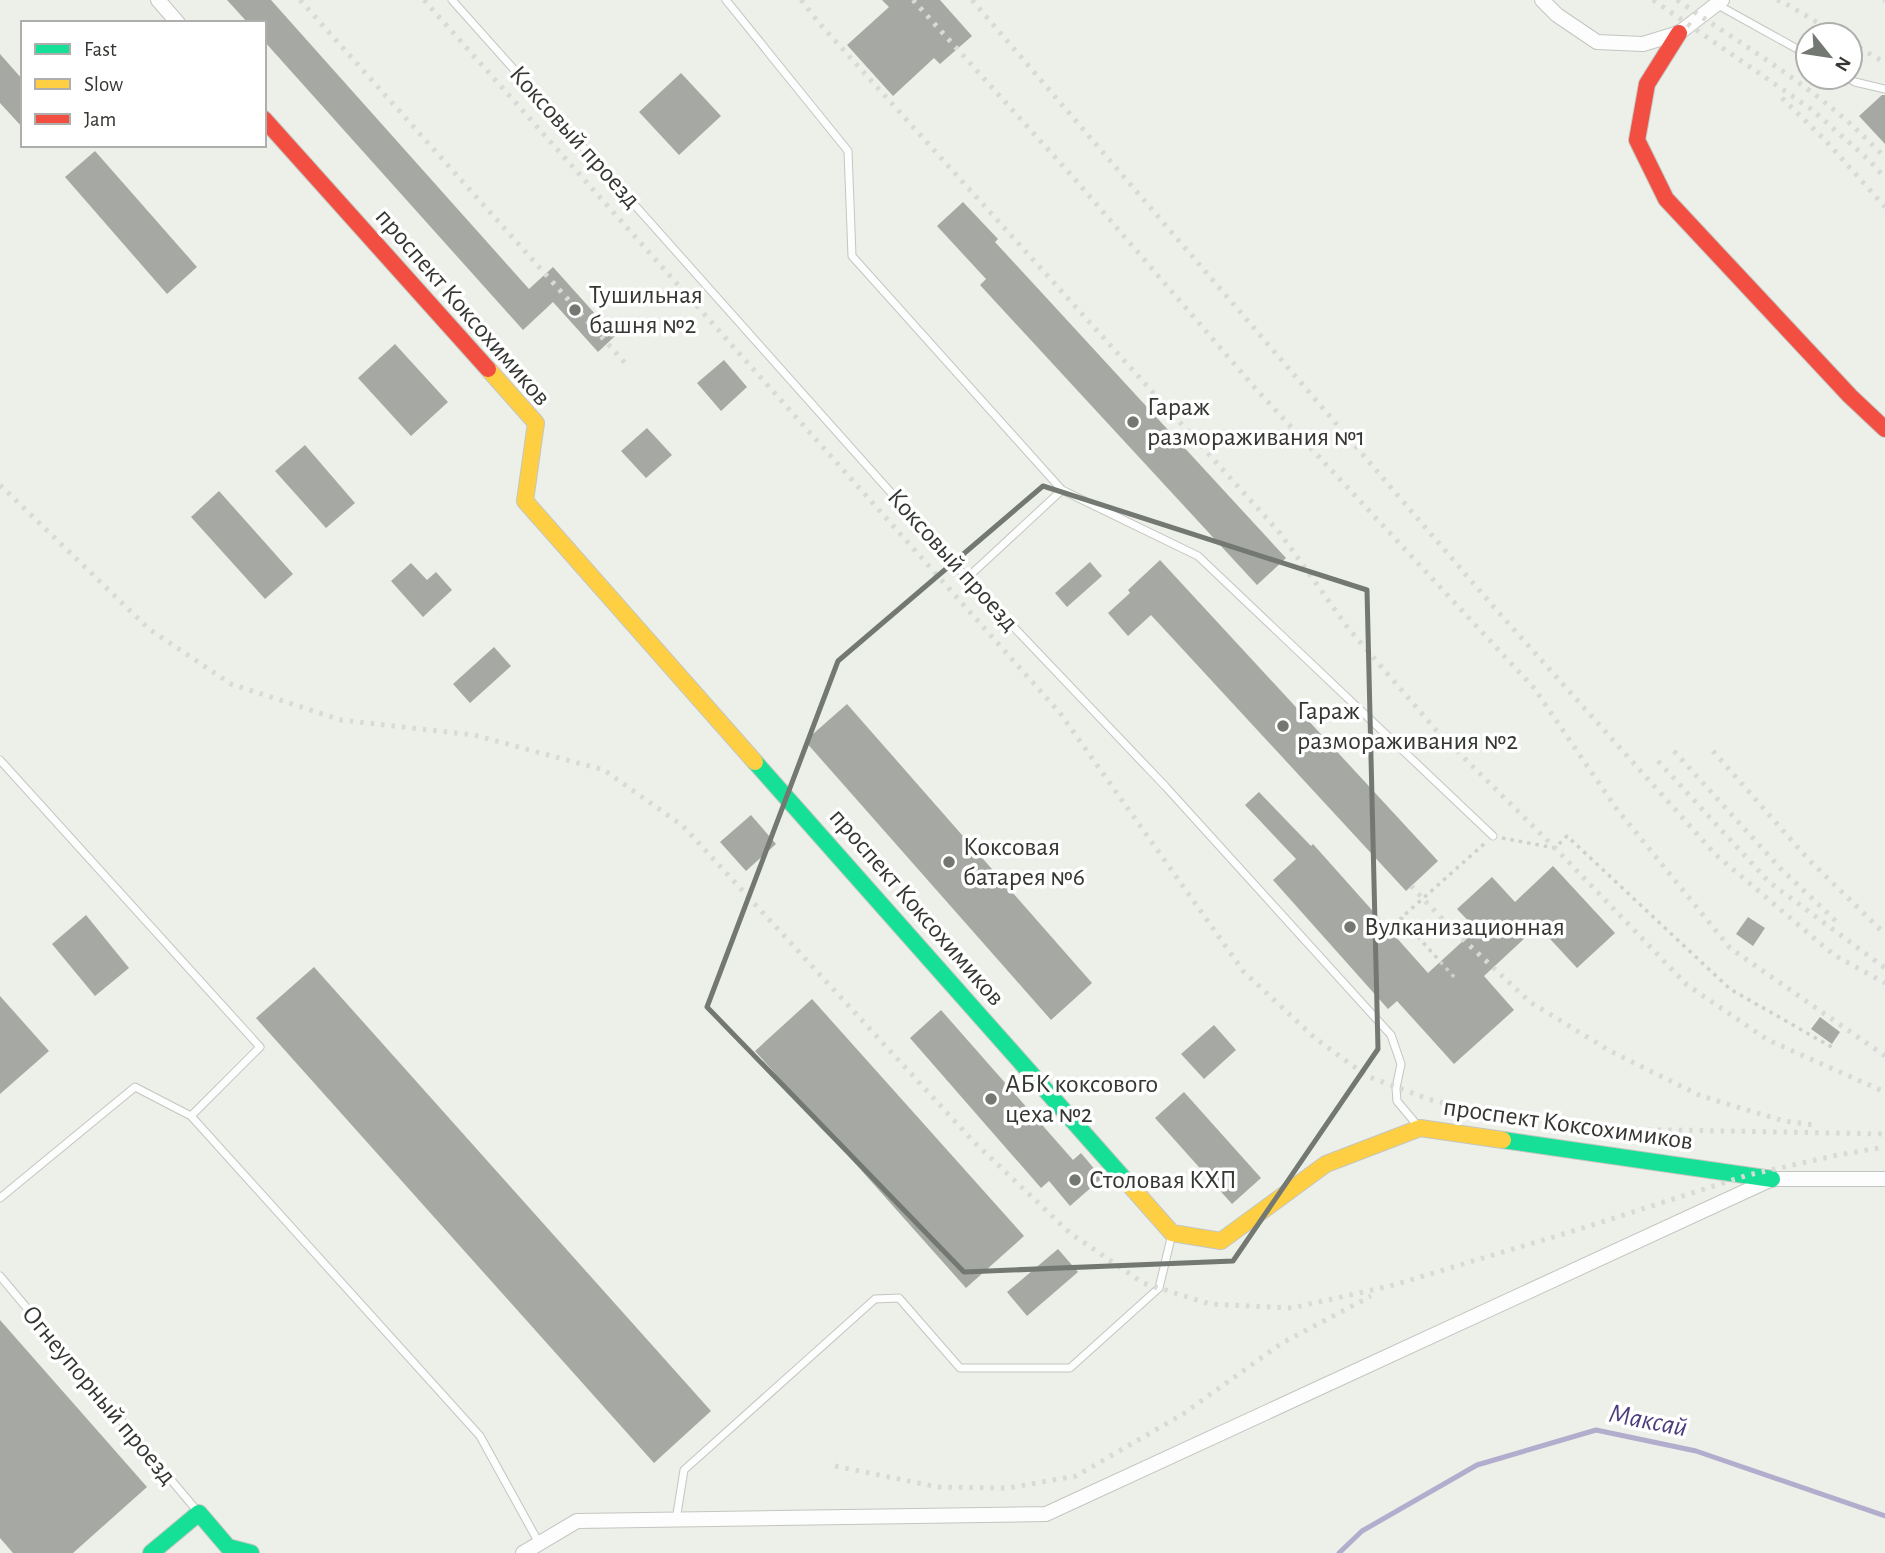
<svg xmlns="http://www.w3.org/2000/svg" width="1885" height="1553" font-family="'Alegreya Sans',sans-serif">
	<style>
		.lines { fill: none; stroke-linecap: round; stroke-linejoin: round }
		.stream { stroke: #b2accd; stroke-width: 5 }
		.building { fill: #a6a8a4 }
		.lane-casing { stroke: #c3c6c0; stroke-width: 9 }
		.street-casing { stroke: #c3c6c0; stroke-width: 16 }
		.fast-casing { stroke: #c3c6c0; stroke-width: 18 }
		.slow-casing { stroke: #c3c6c0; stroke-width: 18 }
		.jam-casing { stroke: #c3c6c0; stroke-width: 18 }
		.path { stroke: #ced0cd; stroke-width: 3.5; stroke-dasharray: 3.5 5; stroke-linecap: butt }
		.lane { stroke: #fcfdfc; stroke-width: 7 }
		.street { stroke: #fcfdfc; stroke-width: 14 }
		.fast { stroke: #16e098; stroke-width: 16 }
		.slow { stroke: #ffcf43; stroke-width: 16 }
		.jam { stroke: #f24e42; stroke-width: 16 }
		.rail { stroke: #d8dad7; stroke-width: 5; stroke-dasharray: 3.5 7; stroke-linecap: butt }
		.marked { fill: none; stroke: #747872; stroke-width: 5; stroke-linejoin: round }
		.poi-dot { fill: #747872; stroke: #fff; stroke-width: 2.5 }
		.labels { text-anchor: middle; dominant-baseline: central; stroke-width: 7; stroke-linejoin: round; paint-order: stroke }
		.street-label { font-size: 26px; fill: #343732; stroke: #fff }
		.poi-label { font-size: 26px; fill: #343732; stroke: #fff; text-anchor: start }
		.water-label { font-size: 28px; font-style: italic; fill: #4d3c7b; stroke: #fff }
	</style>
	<rect width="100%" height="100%" fill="#ecf0e9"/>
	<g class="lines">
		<!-- stream -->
		<path class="stream" d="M1339,1553l23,-22 115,-66 119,-35 100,21 189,65"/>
	</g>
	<!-- building -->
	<path class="building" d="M227,0h44l258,289 24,-22 62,69 -17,16 -45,-50 -30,28 -259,-289v-18h-16z
		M882,0h58l32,36 -32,28 -6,-6 -41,38 -46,-51 42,-38z
		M0,54l23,26v48l-23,-25z
		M681,73l40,43 -42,39 -40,-43z
		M1882,95h3v49l-26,-28z
		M95,151l102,116 -30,27 -102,-117z
		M963,202l35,37 -3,3 291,316 -29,27 -277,-300 6,-6 -49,-53z
		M395,344l53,58 -37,34 -53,-58z
		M724,360l23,27 -26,24 -24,-28z
		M647,428l25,27 -26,23 -25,-27z
		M305,445l50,58 -29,25 -51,-57z
		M219,491l74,83 -28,25 -74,-82z
		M1160,560l278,301 -32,30 -255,-276 -23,21 -20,-23 22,-20 -2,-3z
		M1090,562l12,14 -35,31 -12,-14z
		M411,563l16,17 9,-8 16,18 -29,27 -32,-36z
		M494,647l17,19 -41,37 -17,-19z
		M847,704l245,279 -41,37 -246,-279z
		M1259,792l52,54 2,-2 115,129 48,-44 -19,-20 35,-32 23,25 38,-36 62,67 -38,35 -39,-42 -54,50 30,34 -60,54 -57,-63 -9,8 -115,-129 23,-21 -51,-54z
		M751,815l25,29 -30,27 -26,-29z
		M86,915l43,53 -34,28 -43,-52z
		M1748,917l17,11 -12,18 -17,-12z
		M314,967l397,444 -57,52 -398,-445z
		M0,996l49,55 -49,43z
		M812,999l212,237 -58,52 -211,-237z
		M941,1010l132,150 8,-7 21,25 -32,28 -21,-25 -8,7 -131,-150z
		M1820,1017l20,15 -8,12 -21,-15z
		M1214,1025l22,25 -32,29 -23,-25z
		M1184,1092l77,86 -29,26 -77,-86z
		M1058,1249l20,23 -51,44 -20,-24z
		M0,1320l147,167 -74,66h-60l-13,-15z"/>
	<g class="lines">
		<!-- lane casing -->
		<g class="lane-casing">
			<path id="lane" d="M452,0l515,578 198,208 226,249 10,29 -5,24 1,13 20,24
				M726,0l122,151 4,105 210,234 136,66 295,280
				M1718,5l90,50
				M1846,77l9,5 30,7
				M967,578l95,-88
				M0,760l260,287 -69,69
				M0,1198l135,-111 56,29 289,320 59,107
				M0,1276l198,236
				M676,1520l8,-50 191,-171 24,-1 61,70h110l89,-80 13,-54"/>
		</g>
		<!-- street casing -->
		<g class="street-casing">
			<path id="street" d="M158,0l20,23
				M1542,0l15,15 40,27 46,2 36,-11 43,-33
				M523,1553l54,-32 469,-7 726,-335h113"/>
		</g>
		<!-- fast casing -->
		<g class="fast-casing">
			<path id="fast" d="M755,762l372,420
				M1503,1140l269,39
				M151,1553l48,-40 29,34 23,6"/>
		</g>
		<!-- slow casing -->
		<g class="slow-casing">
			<path id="slow" d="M488,369l48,54 -11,78 230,261
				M1127,1182l45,51 49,8 105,-77 94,-36 83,12"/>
		</g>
		<!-- jam casing -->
		<g class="jam-casing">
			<path id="jam" d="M1679,33l-32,51 -10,56 29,59 184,197 35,33
				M264,119l224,250"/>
		</g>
		<!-- path -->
		<path class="path" d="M1502,838l53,10 12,-12 163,153 105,60
			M1454,977l-53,-59 83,-74"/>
		<!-- lane -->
		<use href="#lane" class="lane"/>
		<!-- street -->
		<use href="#street" class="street"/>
		<!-- fast -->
		<use href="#fast" class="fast"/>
		<!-- slow -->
		<use href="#slow" class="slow"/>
		<!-- jam -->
		<use href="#jam" class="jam"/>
		<!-- rail -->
		<path class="rail" d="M300,0l325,363
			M424,0l636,713 184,259 72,67 51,37 61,23 56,15 84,14 317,6
			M801,0l19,24 460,509 68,95 88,102 119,118 132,137 81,55 117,52
			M913,0l160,177 182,211 279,300 82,120 114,140 155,108
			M972,0l520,605 223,249 119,101 51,28
			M1653,0l158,109 58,51 16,18
			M1677,0c71,49 150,94 208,158
			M1777,0l6,2 55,33
			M1884,0l1,1
			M1850,42l35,21
			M1782,98l44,43 59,66
			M0,485l149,144 82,55 110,36 133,15 130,35 79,56 291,316 96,91 73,50 67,21 82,4 98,-22 193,-58 165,-53 90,-20 47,-8
			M1674,751l106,117 57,54
			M1713,751l95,108 77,75
			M1658,761l111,121 116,86
			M1411,886l42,44 77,72 80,49 91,45 83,25 30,4
			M835,1466l103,21 70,1 68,-12 107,-62 99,-71 89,-47"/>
	</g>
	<!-- marked area -->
	<path class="marked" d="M1043,486l324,104 11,459 -145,212 -269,11 -257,-265 131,-346z"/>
	<!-- markers -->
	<g class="poi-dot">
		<circle cx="575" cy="310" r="7"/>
		<circle cx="1133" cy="422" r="7"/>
		<circle cx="1283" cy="726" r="7"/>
		<circle cx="949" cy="862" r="7"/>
		<circle cx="1350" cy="927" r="7"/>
		<circle cx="991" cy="1099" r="7"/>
		<circle cx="1075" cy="1180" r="7"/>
	</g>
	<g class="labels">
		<!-- street labels -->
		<g class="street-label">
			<text transform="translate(575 137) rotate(48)">Коксовый проезд</text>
			<text transform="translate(463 307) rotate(49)">проспект Коксохимиков</text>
			<text transform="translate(953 560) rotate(48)">Коксовый проезд</text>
			<text transform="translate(917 907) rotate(49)">проспект Коксохимиков</text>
			<text transform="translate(1568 1124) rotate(8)">проспект Коксохимиков</text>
			<text transform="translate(99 1395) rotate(50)">Огнеупорный проезд</text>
		</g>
		<!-- poi labels -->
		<g class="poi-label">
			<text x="589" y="295">Тушильная<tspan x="589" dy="30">башня №2</tspan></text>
			<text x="1147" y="407">Гараж<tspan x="1147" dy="30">размораживания №1</tspan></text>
			<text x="1297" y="711">Гараж<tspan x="1297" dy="30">размораживания №2</tspan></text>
			<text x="963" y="847">Коксовая<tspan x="963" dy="30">батарея №6</tspan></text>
			<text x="1364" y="927">Вулканизационная</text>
			<text x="1005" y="1084">АБК коксового<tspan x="1005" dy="30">цеха №2</tspan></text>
			<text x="1089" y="1180">Столовая КХП</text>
		</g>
		<!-- water labels -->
		<g class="water-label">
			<text transform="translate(1648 1421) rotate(11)">Максай</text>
		</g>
	</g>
	<!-- legend -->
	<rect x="21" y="21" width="245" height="126" fill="#ffffff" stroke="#aeafad" stroke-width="2"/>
	<rect x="35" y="44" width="35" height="10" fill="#16e098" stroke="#aeafad" stroke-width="2"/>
	<text x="84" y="56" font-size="21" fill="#343732">Fast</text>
	<rect x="35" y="79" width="35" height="10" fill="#ffcf43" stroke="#aeafad" stroke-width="2"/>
	<text x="84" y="91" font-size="21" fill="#343732">Slow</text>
	<rect x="35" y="114" width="35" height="10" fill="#f24e42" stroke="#aeafad" stroke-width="2"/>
	<text x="84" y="126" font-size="21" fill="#343732">Jam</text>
	<!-- north arrow -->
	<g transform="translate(1829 56) rotate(120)"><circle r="33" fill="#ffffff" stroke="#aeafad" stroke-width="2"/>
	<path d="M0-5L12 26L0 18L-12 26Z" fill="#747872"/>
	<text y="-10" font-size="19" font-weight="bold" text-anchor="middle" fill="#343732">N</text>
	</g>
</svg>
